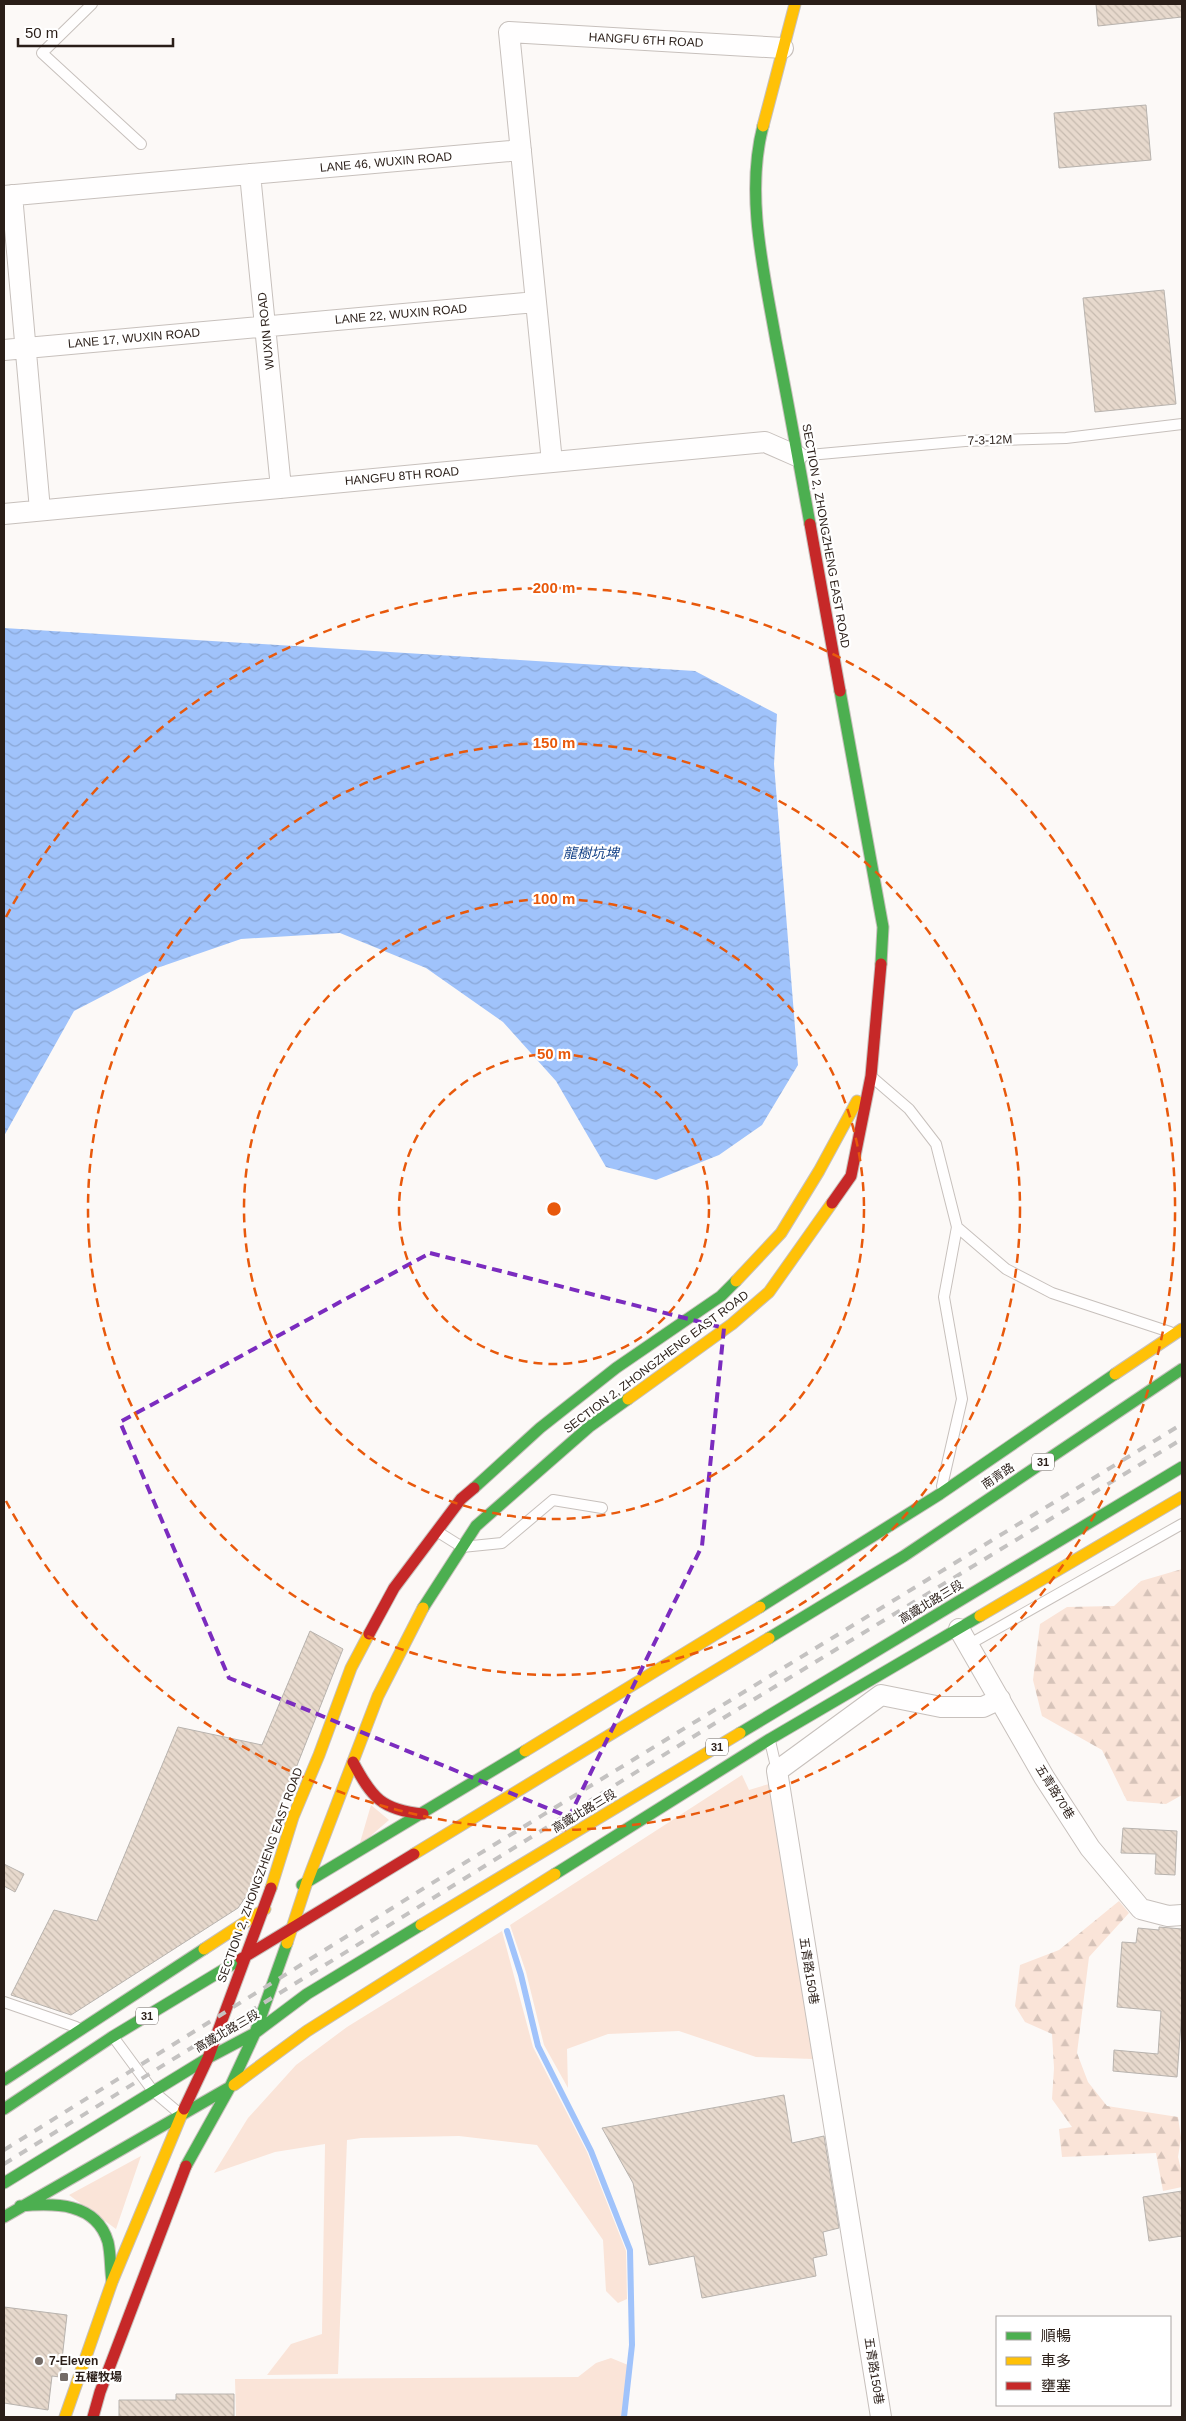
<svg xmlns="http://www.w3.org/2000/svg" width="1186" height="2421" font-family="Helvetica,'Noto Sans TC',sans-serif">
	<style>
		.grass { fill: #fae4d8 }
		.forest { fill: url(#forest-firs) }
		.water { fill: url(#water-waves) }
		.lines { fill: none; stroke-linecap: round; stroke-linejoin: round }
		.stream { stroke: #a0c3fb; stroke-width: 6 }
		.building { fill: url(#building-back-hatch); stroke: #b8b3ae }
		.lane-casing { stroke: #c7c0bc; stroke-width: 12 }
		.street-casing { stroke: #c7c0bc; stroke-width: 22 }
		.fast-casing { stroke: #c7c0bc; stroke-width: 13 }
		.slow-casing { stroke: #c7c0bc; stroke-width: 13 }
		.jam-casing { stroke: #c7c0bc; stroke-width: 13 }
		.lane { stroke: #fffefe; stroke-width: 10 }
		.street { stroke: #fffefe; stroke-width: 20 }
		.fast { stroke: #4caf50; stroke-width: 11 }
		.slow { stroke: #ffc107; stroke-width: 11 }
		.jam { stroke: #c62828; stroke-width: 11 }
		.rail { stroke: #c4c2c1; stroke-width: 4; stroke-dasharray: 9 9; stroke-linecap: butt }
		.marked { fill: none; stroke: #7b2cbf; stroke-width: 4; stroke-dasharray: 10 6; stroke-linejoin: round }
		.ring { fill: none; stroke: #e8590c; stroke-width: 2.5; stroke-dasharray: 9 6 }
		.poi-dot { fill: #746b66; stroke: #fff; stroke-width: 2 }
		.labels { text-anchor: middle; dominant-baseline: central; stroke-width: 4.5; stroke-linejoin: round; paint-order: stroke }
		.shield { fill: #fff; stroke: #6a625d; stroke-width: 1 }
		.shield-label { font-size: 11px; font-weight: bold; fill: #2a1e18 }
		.street-label { font-size: 12px; fill: #2a1e18; stroke: #fff }
		.poi-label { font-size: 12px; font-weight: bold; fill: #2a1e18; stroke: #fff; text-anchor: start }
		.water-label { font-size: 14px; font-style: italic; fill: #144288; stroke: #fff }
		.centre { fill: #e8590c; stroke: #fff; stroke-width: 2.5 }
		.ring-label { font-size: 15px; text-anchor: middle; font-weight: bold; fill: #e8590c; stroke: #fff; stroke-width: 4.5; stroke-linejoin: round; paint-order: stroke }
	</style>
	<defs>
		<pattern id="forest-firs" width="22" height="20" patternUnits="userSpaceOnUse" patternTransform="scale(1.25)"><rect width="22" height="20" fill="#fae4d8"/><path d="M5 1l3.5 6h-7zM16 11l3.5 6h-7z" fill="#d6c3b9"/></pattern>
		<pattern id="water-waves" width="16" height="10" patternUnits="userSpaceOnUse" patternTransform="scale(1.25)"><rect width="16" height="10" fill="#a0c3fb"/><path d="M0 5q4-4 8 0t8 0" fill="none" stroke="#8aa7d6"/></pattern>
		<pattern id="building-back-hatch" width="6" height="6" patternUnits="userSpaceOnUse" patternTransform="scale(1.25)"><rect width="6" height="6" fill="#e7d9cd"/><path d="M-1 5l2 2M0 0l6 6M5-1l2 2" fill="none" stroke="#c6baaf"/></pattern>
	</defs>
	<rect width="100%" height="100%" fill="#fcf9f7"/>
	<!-- grass -->
	<path class="grass" d="M742,1775l7,15 20,-6 44,275 -57,-2 -77,-26 -71,3 -41,15 1,39 -24,-43 -18,-73 -16,-47z
		M371,1805l18,15 -30,26z
		M502,1931l31,116 54,105 39,99 1,48 -9,4 -12,-12 -3,-51 -66,-95 -78,-9 -98,2 -14,2 -9,234 -71,1 24,-31 31,-10 3,-190 -50,8 -61,21 34,-55 48,-53 51,-38z
		M141,2156l-25,73 -47,-34z
		M611,2358l17,7 -6,52h-386l-1,-38 343,-2 18,-14z"/>
	<!-- forest -->
	<path class="forest" d="M1182,1569v226l-16,9 -39,-3 -25,-51 -60,-34 -9,-36 7,-56 27,-17 47,-1 27,-25z
		M1119,1901l10,12 -40,44 -12,96 11,29 19,24 71,11 3,21 -3,19 4,17v13l-19,4 -7,-38 -94,4 -3,-28 13,-2 -20,-28 2,-31 -2,-34 -27,-12 -10,-16 5,-41 39,-15z"/>
	<!-- water -->
	<path class="water" d="M4,628l691,43 82,43 -3,50 24,301 -36,60 -43,30 -63,25 -50,-13 -50,-86 -53,-59 -77,-54 -86,-35 -99,6 -84,29 -83,43 -70,125z"/>
	<g class="lines">
		<!-- stream -->
		<path class="stream" d="M507,1931l14,44 17,71 53,105 39,99 2,95 -8,72"/>
	</g>
	<!-- building -->
	<path class="building" d="M1096,4h86v13l-84,9z
		M1146,105l5,55 -92,8 -5,-55z
		M1164,290l12,114 -81,8 -12,-114z
		M310,1631l33,18 -64,162 -21,68 -20,29 -167,107 -60,-20 43,-85 43,11 81,-194 84,18z
		M1123,1828l54,3 -2,44 -20,-1 1,-20 -35,-1z
		M4,1864l20,10 -9,18 -11,-6z
		M1159,1927l23,2v81l-5,67 -64,-6 1,-21 44,4 3,-43 -44,-4 5,-65 14,1 2,-15 21,2z
		M784,2095l8,48 32,-7 15,92 -16,4 4,23 -14,3 3,18 -114,22 -8,-42 -45,9 -16,-82 -31,-55z
		M1182,2191v45l-33,5 -6,-44z
		M4,2307l63,8 -7,62 -8,-1 -4,34 -44,-7z
		M176,2394h58v23h-115v-17h57z"/>
	<g class="lines">
		<!-- lane casing -->
		<g class="lane-casing">
			<path id="lane" d="M92,4l-50,49 99,91
				M798,456l167,-15 101,-3 116,-14
				M873,1078l36,31 27,35 21,83 49,42 46,24 118,39
				M942,1486l20,-87 -18,-102 13,-70
				M438,1532l24,15 40,-4 51,-43 49,8
				M968,1645l214,-121
				M770,1741l7,30
				M4,2002l72,25
				M114,2038l39,53 26,22"/>
		</g>
		<!-- street casing -->
		<g class="street-casing">
			<path id="street" d="M250,174l31,314
				M12,195l28,315
				M4,196l517,-46
				M4,350l532,-48
				M552,462l-43,-430 274,16
				M4,514l761,-72 32,14
				M959,1629l85,148 46,71 51,61 27,7 14,-1
				M881,2417l-104,-646 104,-76 60,12h42l17,-8"/>
		</g>
		<!-- fast casing -->
		<g class="fast-casing">
			<path id="fast" d="M763,126c-18,69 1,146 13,215 12,61 23,122 34,183
				M840,691l43,236 -2,37
				M474,1488l66,-60 76,-60 105,-72 15,-15
				M760,1607l180,-113 175,-120
				M423,1608l53,-82 113,-99 39,-28
				M769,1638l135,-82 278,-187
				M740,1733l442,-266
				M555,1874l215,-135 210,-123
				M302,1885l223,-134
				M4,2080l200,-131
				M4,2109l108,-72 129,-78
				M186,2166l44,-79 25,-54 32,-90
				M4,2183l204,-125 47,-25 52,-39 114,-69
				M20,2206c34,-3 76,-4 88,36 3,13 2,26 4,39
				M4,2217l226,-130"/>
		</g>
		<!-- slow casing -->
		<g class="slow-casing">
			<path id="slow" d="M763,126l32,-122
				M736,1281l45,-48 38,-62 38,-70
				M1115,1374l67,-45
				M628,1399l104,-75 37,-32 63,-89
				M980,1616l202,-119
				M525,1751l235,-144
				M414,1854l355,-216
				M271,1888l22,-71 26,-62 32,-87 18,-34
				M421,1925l319,-192
				M287,1943l20,-61 71,-186 45,-88
				M204,1949l61,-40
				M234,2085l73,-54 248,-157
				M65,2417l47,-135 72,-173"/>
		</g>
		<!-- jam casing -->
		<g class="jam-casing">
			<path id="jam" d="M810,524l30,167
				M832,1203l19,-27 20,-100 10,-112
				M369,1634l25,-46 67,-89 13,-11
				M353,1762c19,36 29,48 70,52
				M241,1959l173,-105
				M184,2109l24,-51 63,-170
				M93,2417l7,-25 86,-226"/>
		</g>
		<!-- lane -->
		<use href="#lane" class="lane"/>
		<!-- street -->
		<use href="#street" class="street"/>
		<!-- fast -->
		<use href="#fast" class="fast"/>
		<!-- slow -->
		<use href="#slow" class="slow"/>
		<!-- jam -->
		<use href="#jam" class="jam"/>
		<!-- rail -->
		<path class="rail" d="M4,2150l462,-288 716,-438
			M4,2164l721,-447 457,-278"/>
	</g>
	<!-- marked area -->
	<path class="marked" d="M430,1253l294,75 -22,218 -133,271 -340,-139 -109,-256z"/>
	<!-- distance rings -->
	<g class="ring">
		<circle cx="554" cy="1209" r="155"/>
		<circle cx="554" cy="1209" r="310"/>
		<circle cx="554" cy="1209" r="466"/>
		<path d="M6 917A621 621 0 1 1 6 1501"/>
	</g>
	<!-- markers -->
	<g class="poi-dot">
		<circle cx="39" cy="2361" r="5"/>
		<rect x="59" y="2372" width="10" height="10" rx="2.5"/>
	</g>
	<g class="labels">
		<!-- shield labels -->
		<g class="shield">
			<rect x="1032" y="1453.5" width="22" height="17" rx="4"/>
			<rect x="706" y="1738.5" width="22" height="17" rx="4"/>
			<rect x="136" y="2007.5" width="22" height="17" rx="4"/>
		</g>
		<g class="shield-label">
			<text x="1043" y="1462">31</text>
			<text x="717" y="1747">31</text>
			<text x="147" y="2016">31</text>
		</g>
		<!-- street labels -->
		<g class="street-label">
			<text transform="translate(646 40) rotate(3)">HANGFU 6TH ROAD</text>
			<text transform="translate(386 162) rotate(-5)">LANE 46, WUXIN ROAD</text>
			<text transform="translate(401 314) rotate(-5)">LANE 22, WUXIN ROAD</text>
			<text transform="translate(266 331) rotate(-96)">WUXIN ROAD</text>
			<text transform="translate(134 338) rotate(-5)">LANE 17, WUXIN ROAD</text>
			<text transform="translate(990 440) rotate(-2)">7-3-12M</text>
			<text transform="translate(402 476) rotate(-5)">HANGFU 8TH ROAD</text>
			<text transform="translate(826 536) rotate(80)">SECTION 2, ZHONGZHENG EAST ROAD</text>
			<text transform="translate(656 1362) rotate(-37)">SECTION 2, ZHONGZHENG EAST ROAD</text>
			<text transform="translate(998 1476) rotate(-34)">南青路</text>
			<text transform="translate(931 1602) rotate(-31)">高鐵北路三段</text>
			<text transform="translate(1055 1792) rotate(58)">五青路70巷</text>
			<text transform="translate(584 1811) rotate(-31)">高鐵北路三段</text>
			<text transform="translate(260 1875) rotate(-70)">SECTION 2, ZHONGZHENG EAST ROAD</text>
			<text transform="translate(809 1971) rotate(81)">五青路150巷</text>
			<text transform="translate(227 2031) rotate(-30)">高鐵北路三段</text>
			<text transform="translate(874 2371) rotate(81)">五青路150巷</text>
		</g>
		<!-- poi labels -->
		<g class="poi-label">
			<text x="49" y="2361">7-Eleven</text>
			<text x="74" y="2377">五權牧場</text>
		</g>
		<!-- water labels -->
		<g class="water-label">
			<text x="591" y="853">龍樹坑埤</text>
		</g>
	</g>
	<circle cx="554" cy="1209" r="8" class="centre"/>
	<g class="ring-label">
		<text x="554" y="593">200 m</text>
		<text x="554" y="748">150 m</text>
		<text x="554" y="904">100 m</text>
		<text x="554" y="1059">50 m</text>
	</g>
	<!-- border -->
	<rect width="1186" height="2421" fill="none" stroke="#2a1e18" stroke-width="10"/>
	<!-- legend -->
	<rect x="996" y="2316" width="175" height="90" fill="#ffffff" stroke="#aaa5a3"/>
	<rect x="1006" y="2332" width="25" height="8" fill="#4caf50" stroke="#aaa5a3"/>
	<text x="1041" y="2341" font-size="15" fill="#2a1e18">順暢</text>
	<rect x="1006" y="2357" width="25" height="8" fill="#ffc107" stroke="#aaa5a3"/>
	<text x="1041" y="2366" font-size="15" fill="#2a1e18">車多</text>
	<rect x="1006" y="2382" width="25" height="8" fill="#c62828" stroke="#aaa5a3"/>
	<text x="1041" y="2391" font-size="15" fill="#2a1e18">壅塞</text>
	<!-- scale -->
	<path d="M18 38v8h155v-8" fill="none" stroke="#2a1e18" stroke-width="2.5"/>
	<text x="25" y="38" font-size="15" fill="#2a1e18" stroke="#ffffff" stroke-width="4" paint-order="stroke">50 m</text>
</svg>
